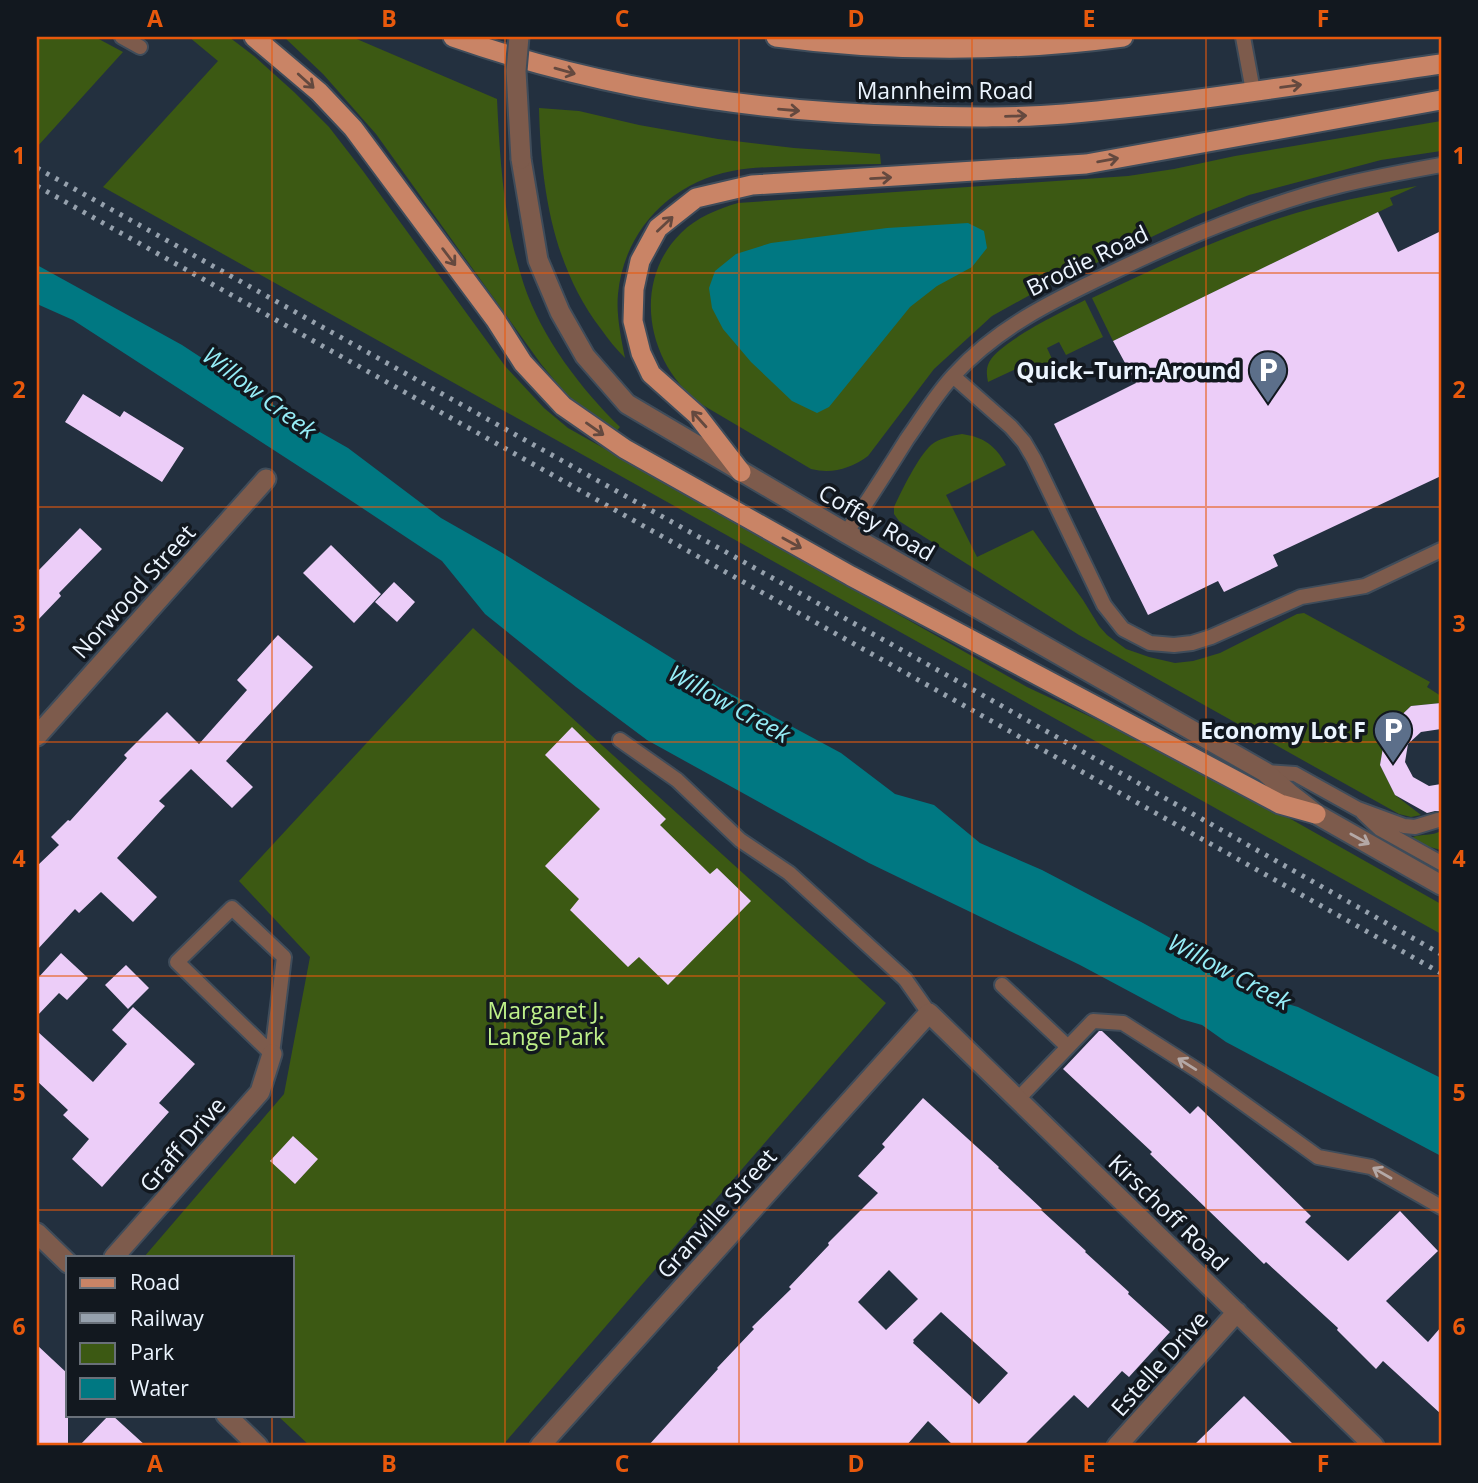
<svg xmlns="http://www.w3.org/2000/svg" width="1478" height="1483" font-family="'Open Sans',sans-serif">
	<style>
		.green { fill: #3c5913 }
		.water { fill: #007882 }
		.building { fill: #eccdf8; fill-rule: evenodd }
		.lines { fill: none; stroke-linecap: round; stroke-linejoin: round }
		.service-casing { stroke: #3f4c5a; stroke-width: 18 }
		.minor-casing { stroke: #3f4c5a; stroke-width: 23 }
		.primary-casing { stroke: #3f4c5a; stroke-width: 23 }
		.service { stroke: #7d5b4c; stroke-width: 14 }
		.minor { stroke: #7d5b4c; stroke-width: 19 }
		.primary { stroke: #c98466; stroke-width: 19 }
		.rail { stroke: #96a1ad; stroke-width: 5; stroke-dasharray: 3.5 7; stroke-linecap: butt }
		.minor-bridge-casing { stroke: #3f4c5a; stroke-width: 23; stroke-linecap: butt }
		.minor-bridge { stroke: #7d5b4c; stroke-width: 19 }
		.oneway { stroke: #64493f }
		.oneway2 { stroke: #b4a8a6 }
		.grid { fill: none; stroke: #e8590c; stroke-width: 2; stroke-opacity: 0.55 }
		.labels { text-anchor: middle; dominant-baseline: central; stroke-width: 7; stroke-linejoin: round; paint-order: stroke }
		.street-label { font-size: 23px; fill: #ecf5ff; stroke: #12181f }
		.poi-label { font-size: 23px; font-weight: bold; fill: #ecf5ff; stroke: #12181f; text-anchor: end }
		.park-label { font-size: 23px; fill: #bef089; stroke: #12181f }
		.water-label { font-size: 24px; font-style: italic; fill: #96edf7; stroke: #12181f }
		.neatline { fill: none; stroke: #e8590c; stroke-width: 2.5 }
		.grid-label { font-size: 23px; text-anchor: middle; font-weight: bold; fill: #e8590c }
	</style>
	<rect width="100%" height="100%" fill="#23303f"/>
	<!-- green -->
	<path class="green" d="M37,37h58l28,15 -86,95z
		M189,37h40l25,19 40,36 35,35 34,44 142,195 39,42 24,20 459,259 177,83 237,134v30l-1338,-747 115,-126z
		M284,37h68l145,62c3,63 7,126 27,186 18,53 57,104 96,142l-6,7 -49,-41 -24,-29 -165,-230 -53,-60z
		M539,108l40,3 60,14 79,14 76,9 86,6 1,10c-29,0 -57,1 -85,2 -22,1 -43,1 -64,5 -62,12 -108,60 -114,123 -2,21 3,43 7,64 -9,-9 -17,-19 -24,-29 -49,-64 -60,-143 -62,-221z
		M1441,121v30l-60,9 -132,35 -53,21 -157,74 -47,26 -58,53 -66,87c-18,13 -36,18 -57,13l-110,-65c-54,-39 -70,-122 -20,-171 16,-16 37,-24 57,-30l390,-27 46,-7 61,-13z
		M1417,186l-27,12 3,7 -280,136 -21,-43c62,-29 123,-59 188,-80 45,-15 91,-23 137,-32z
		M1085,300l18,37 -37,18 -7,-13 -12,6 6,13 -26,13 -5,-8 -34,16c-1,-6 -2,-11 0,-17 6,-21 76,-54 97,-65z
		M962,434c22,3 34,12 44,31l-60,30 31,62 56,-27 50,70 16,26 8,9 19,14 23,8 26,6 18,-2 27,-8 77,-39 7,-1 126,69 -3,5 14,9v7l-30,3 -25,24 -6,35 15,30 26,20 -10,2 -12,-3 -320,-179 -180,-114 -5,-7v-7c8,-17 24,-50 37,-62 9,-7 20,-9 31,-11z
		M473,628l413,375 -384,443h-192l-33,-31h15v-158h-148l140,-163 26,-137 -71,-76z
		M1441,831v19l-15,-4 -13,-7v-2c9,-3 19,-1 28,-6z"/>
	<!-- water -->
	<path class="water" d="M968,223l16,8 3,17 -15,19 -35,19 -27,21 -81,100 -12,6 -25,-12 -41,-39 -28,-33 -11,-21 -3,-20 6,-17 21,-17 35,-11 116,-15z
		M37,265l145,80 99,65 67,38 93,70 58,33 221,137 121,65 54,41 39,11 46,38 62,27 101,53 47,26 54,35 26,15 28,8 143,71v78l-215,-114 -24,-17 -21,-6 -101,-54 -211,-102 -222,-123 -71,-53 -91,-73 -43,-53 -122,-81 -247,-160 -36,-16z"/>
	<!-- building -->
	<path class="building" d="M1378,212l20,40 43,-21v245l-168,79 5,11 -54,26 -6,-11 -70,34 -94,-191 82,-41 -23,-42z
		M83,394l37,23 4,-6 60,37 -22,34 -97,-60z
		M80,528l22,21 -43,44 2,3 -24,25v-49z
		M331,545l50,49 -27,29 -51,-50z
		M394,582l21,20 -18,20 -22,-20z
		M278,635l35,32 -87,94 27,26 -21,21 -41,-39 -32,32 6,5 -48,52 40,39 -24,25 -32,-30 -22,21 -4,-4 -38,41v-84l22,-21 -8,-8 17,-17 2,1 57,-63 -3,-3 43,-43 32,32 48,-54 -10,-10z
		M1441,703v26l-20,3 -13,12 -3,18 8,15 16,9 12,-2v27h-6l-8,2 -32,-18 -15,-30 6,-35 25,-24z
		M572,727l94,92 -6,6 50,49 7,-6 34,33 -83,84 -29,-28 -11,10 -58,-57 9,-11 -34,-33 55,-57 -55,-54z
		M61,953l27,25 -21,22 -8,-7 -22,23v-37z
		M126,965l23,23 -21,21 -23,-24z
		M133,1007l62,57 -36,39 10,9 -67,75 -30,-28 17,-20 -26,-24 5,-5 -31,-29v-50l56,51 34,-38 -15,-14z
		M1099,1031h3l88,83 8,-8 113,110 -6,6 43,39 52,-50 38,40 -52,50 42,41 13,-15v87l-58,-53 -7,8 -39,-39 1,-2 -72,-66 -2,2 -114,-110 2,-2 -89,-83z
		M923,1098l76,69 -1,1 44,41 -1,1 45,41 -1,1 44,40 -1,2 42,38 -41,45 -7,-6 -34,37 -14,-13 -51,51h-69l-26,-25 -22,25h-258l70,-77 -1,-1 37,-39 -2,-2 39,-38 -2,-2 40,-42 -1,-2 50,-50 -20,-17 27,-29 -3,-3zM889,1270l29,29 -32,31 -28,-28zM941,1312l67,61 -29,31 -66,-61 1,-2 -1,-1z
		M293,1136l25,23 -23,25 -25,-23z
		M37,1345l31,29v72h-31z
		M1244,1396l51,50h-102z
		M109,1415h3l34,31h-67z"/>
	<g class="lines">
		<!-- service casing -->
		<g class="service-casing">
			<path id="service" d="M122,37l18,10
				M1243,37l10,54
				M953,376l58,51 13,15 10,17 70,146 19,24 27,14 24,2 18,-2 19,-6 90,-40 64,-11 76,-36
				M846,533c21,-31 41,-62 61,-94 15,-21 29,-45 47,-64 43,-47 98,-74 155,-101 75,-36 152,-69 233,-89 33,-8 66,-14 99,-20
				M620,740l57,40 63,60 49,33 116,106 24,34
				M1265,772l30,2 63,35 46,17 11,1 23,-7
				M1363,813l17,16 61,34
				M232,908l52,49 -12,97 -95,-92z
				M1002,985l66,62
				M1018,1099l75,-78 30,2 77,49 118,85 53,10 70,40"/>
		</g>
		<!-- minor casing -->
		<g class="minor-casing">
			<path id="minor" d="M521,159l17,101 22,52 25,44 42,48 219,129 419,239 24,21 27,21 125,71
				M37,736l229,-257
				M37,1233l31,30
				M114,1257l146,-165 12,-38
				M226,1415l32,31
				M540,1446l389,-433 445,433
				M1117,1446l120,-134"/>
		</g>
		<!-- primary casing -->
		<g class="primary-casing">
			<path id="primary" d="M254,37l65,55 34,36 142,191 28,44 40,43 62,43 226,127 429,228 36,10
				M453,37c151,53 309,76 468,79 47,1 95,2 143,-2 126,-11 252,-32 377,-50
				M776,37c112,15 235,15 347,0
				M741,472l-44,-57 -46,-41 -10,-21 -8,-32 1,-32 6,-28 18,-33 38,-30 56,-13 334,-21 355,-64"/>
		</g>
		<!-- service -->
		<use href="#service" class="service"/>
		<!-- minor -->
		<use href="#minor" class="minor"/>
		<!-- primary -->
		<use href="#primary" class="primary"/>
		<!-- rail -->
		<path class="rail" d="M37,168l940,524 464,262
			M37,186l1404,787"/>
		<!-- minor-bridge casing -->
		<g class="minor-bridge-casing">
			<path id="minor-bridge" d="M519,37l-3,34 5,88"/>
		</g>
		<!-- minor-bridge -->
		<use href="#minor-bridge" class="minor-bridge"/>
	</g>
	<!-- one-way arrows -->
	<defs><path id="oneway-shaft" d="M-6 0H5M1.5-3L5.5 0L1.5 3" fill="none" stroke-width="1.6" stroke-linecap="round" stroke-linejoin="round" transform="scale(1.75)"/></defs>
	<g class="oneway">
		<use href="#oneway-shaft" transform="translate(565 71) rotate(16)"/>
		<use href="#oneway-shaft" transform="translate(306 81) rotate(42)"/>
		<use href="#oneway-shaft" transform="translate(1291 86) rotate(-8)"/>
		<use href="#oneway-shaft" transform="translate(789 110) rotate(5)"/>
		<use href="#oneway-shaft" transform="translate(1016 116) rotate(-2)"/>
		<use href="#oneway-shaft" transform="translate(1108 160) rotate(-10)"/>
		<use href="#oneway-shaft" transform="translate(881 178) rotate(-3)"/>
		<use href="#oneway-shaft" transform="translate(665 224) rotate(-43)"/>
		<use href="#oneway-shaft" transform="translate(449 257) rotate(53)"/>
		<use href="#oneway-shaft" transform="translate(699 419) rotate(-132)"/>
		<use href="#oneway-shaft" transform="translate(595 429) rotate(35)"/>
		<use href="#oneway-shaft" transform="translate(792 543) rotate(29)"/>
	</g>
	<g class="oneway2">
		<use href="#oneway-shaft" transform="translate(1360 839) rotate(29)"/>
		<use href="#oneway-shaft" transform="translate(1187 1064) rotate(-148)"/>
		<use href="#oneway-shaft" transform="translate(1382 1173) rotate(-150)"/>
	</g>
	<!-- grid -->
	<path class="grid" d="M272,37v1220M505,37v1409M739,37v1409M972,37v1409M1206,37v1409M37,273h1404M37,507h1404M37,742h1404M37,976h1404M37,1210h1404M272,1415v31"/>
	<!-- icons -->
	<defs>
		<g id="parking-pin" transform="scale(2.0125)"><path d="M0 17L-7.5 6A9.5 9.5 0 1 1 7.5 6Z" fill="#5c6f8a" stroke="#12181f"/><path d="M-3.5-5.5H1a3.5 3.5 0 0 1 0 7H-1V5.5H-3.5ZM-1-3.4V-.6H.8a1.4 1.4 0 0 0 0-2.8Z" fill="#fff"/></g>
	</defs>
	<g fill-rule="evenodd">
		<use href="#parking-pin" x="1268" y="370"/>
		<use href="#parking-pin" x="1393" y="730"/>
	</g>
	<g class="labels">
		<!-- street labels -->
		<g class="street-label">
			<text x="945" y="90">Mannheim Road</text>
			<text transform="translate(1087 260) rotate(-26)">Brodie Road</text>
			<text transform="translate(877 522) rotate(30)">Coffey Road</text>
			<text transform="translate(133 591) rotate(-48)">Norwood Street</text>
			<text transform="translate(182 1144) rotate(-49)">Graff Drive</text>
			<text transform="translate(1169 1212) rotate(44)">Kirschoff Road</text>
			<text transform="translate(716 1213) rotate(-48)">Granville Street</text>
			<text transform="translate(1159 1363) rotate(-48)">Estelle Drive</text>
		</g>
		<!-- poi labels -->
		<g class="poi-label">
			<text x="1241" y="370">Quick–Turn-Around</text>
			<text x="1366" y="730">Economy Lot F</text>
		</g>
		<!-- park labels -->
		<g class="park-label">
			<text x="546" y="1010">Margaret J.<tspan x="546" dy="26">Lange Park</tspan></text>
		</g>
		<!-- water labels -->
		<g class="water-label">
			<text transform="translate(260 392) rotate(37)">Willow Creek</text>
			<text transform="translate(730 703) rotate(29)">Willow Creek</text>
			<text transform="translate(1230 971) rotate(28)">Willow Creek</text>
		</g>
	</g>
	<!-- border -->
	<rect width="1478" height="1483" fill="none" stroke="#12181f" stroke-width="77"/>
	<!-- legend -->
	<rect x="66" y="1256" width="228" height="161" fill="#12181f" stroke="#697079" stroke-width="2"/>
	<rect x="80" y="1278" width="35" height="10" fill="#c98466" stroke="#697079" stroke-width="2"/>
	<text x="130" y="1290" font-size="21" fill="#ecf5ff">Road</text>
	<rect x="80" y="1313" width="35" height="10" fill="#96a1ad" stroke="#697079" stroke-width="2"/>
	<text x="130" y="1326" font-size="21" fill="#ecf5ff">Railway</text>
	<rect x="80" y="1343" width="35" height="21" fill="#3c5913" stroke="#697079" stroke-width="2"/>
	<text x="130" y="1360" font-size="21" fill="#ecf5ff">Park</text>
	<rect x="80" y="1378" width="35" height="21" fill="#007882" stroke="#697079" stroke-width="2"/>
	<text x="130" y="1396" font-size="21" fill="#ecf5ff">Water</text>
	<rect x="38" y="38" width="1402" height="1406" class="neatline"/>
	<g class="grid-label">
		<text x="155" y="27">A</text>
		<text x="389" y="27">B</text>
		<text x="622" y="27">C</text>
		<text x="856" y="27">D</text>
		<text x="1089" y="27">E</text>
		<text x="1323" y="27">F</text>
		<text x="19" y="164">1</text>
		<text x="1459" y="164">1</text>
		<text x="19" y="398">2</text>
		<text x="1459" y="398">2</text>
		<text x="19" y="632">3</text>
		<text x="1459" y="632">3</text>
		<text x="19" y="867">4</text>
		<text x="1459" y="867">4</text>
		<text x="19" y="1101">5</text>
		<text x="1459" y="1101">5</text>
		<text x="19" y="1335">6</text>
		<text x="1459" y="1335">6</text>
		<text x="155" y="1472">A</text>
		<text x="389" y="1472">B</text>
		<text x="622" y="1472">C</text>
		<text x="856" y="1472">D</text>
		<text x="1089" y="1472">E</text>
		<text x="1323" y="1472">F</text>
	</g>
</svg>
